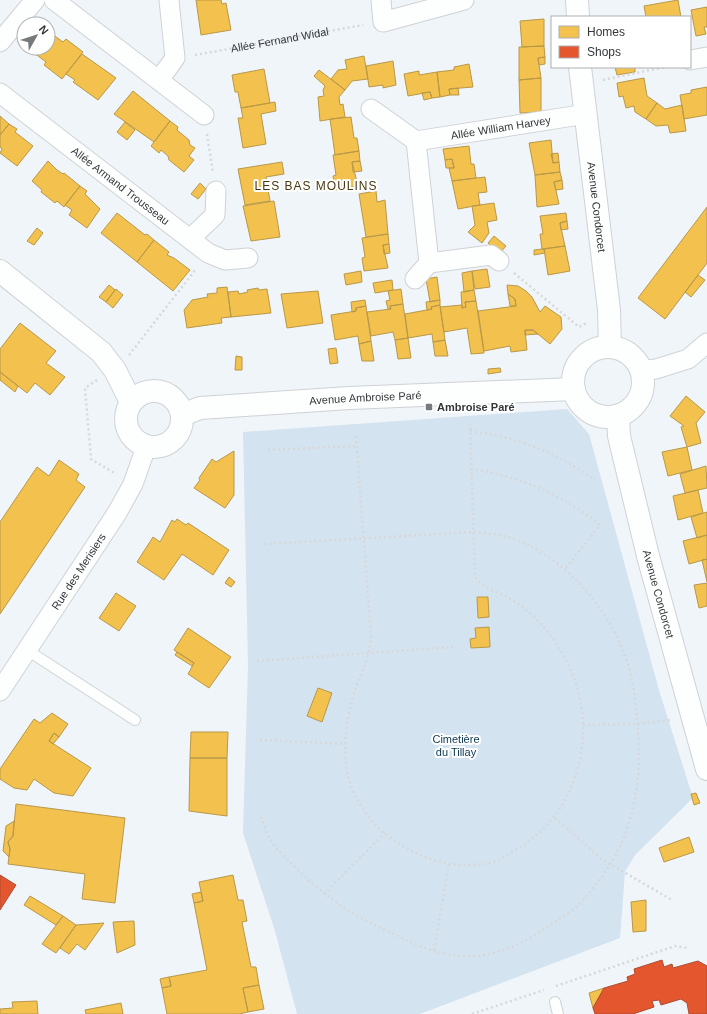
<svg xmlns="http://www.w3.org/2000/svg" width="707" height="1014" font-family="Helvetica,sans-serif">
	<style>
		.green { fill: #d3e3f0 }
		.homes { fill: #f2c14e; stroke: #b99848 }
		.shops { fill: #e4572e; stroke: #af4d32 }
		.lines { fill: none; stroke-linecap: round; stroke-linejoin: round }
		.service-casing { stroke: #cfd2d5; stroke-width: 12 }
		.minor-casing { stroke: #cfd2d5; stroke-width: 21 }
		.tertiary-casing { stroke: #cfd2d5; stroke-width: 24 }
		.path { stroke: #d6d8d9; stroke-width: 2.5; stroke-dasharray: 2 3; stroke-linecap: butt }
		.service { stroke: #fdfefe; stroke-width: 10 }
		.minor { stroke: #fdfefe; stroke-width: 19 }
		.tertiary { stroke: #fdfefe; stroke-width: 22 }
		.poi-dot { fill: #767a7d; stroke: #fff; stroke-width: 1.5 }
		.labels { text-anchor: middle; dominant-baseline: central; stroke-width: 4; stroke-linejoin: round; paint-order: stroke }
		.street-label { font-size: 11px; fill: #34373a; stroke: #fff }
		.poi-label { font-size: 11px; font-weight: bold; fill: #34373a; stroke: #fff; text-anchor: start }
		.park-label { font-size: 11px; fill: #0a3751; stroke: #fff }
		.neighbourhood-label { font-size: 12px; letter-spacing: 1px; fill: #45370e; stroke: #fff }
	</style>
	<rect width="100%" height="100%" fill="#f0f5fa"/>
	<!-- green -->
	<path class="green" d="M567,409l22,25 70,256 34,108 -58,57 -10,17 -5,66 -200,76h-123l-22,-83 -32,-98 5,-168 -5,-233z"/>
	<!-- homes -->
	<path class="homes" d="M196,0h25l1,4 4,-1 5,27 -30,5z
		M678,0l3,17h-35l-2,-11z
		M707,7v20h-3l2,7 -10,2 -5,-26z
		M544,19v27l-22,1 -2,-26z
		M48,31l15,11 3,-3 17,13 -21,27 -18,-14 2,-3 -17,-13 19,-1z
		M544,46l1,11 -7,1 3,20 -22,2v-33z
		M82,54l34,24 -18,22 -25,-18 2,-2 -9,-6z
		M364,56l4,23 -16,2 -7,9 -14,-11 7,-9 9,-1 -2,-9z
		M545,57v7l-6,1 -1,-7z
		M393,61l3,24 -13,3v-3l-14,2 -3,-21z
		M469,64l4,23 -24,2 1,6 -10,2 -3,-25 17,-2v-3z
		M615,67h20v5l-18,3z
		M264,69l6,34 -29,5 -3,-16h-3l-3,-17z
		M319,70l26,20 -6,7 1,8 3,-1 2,13 -25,4 -2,-24 6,-1 -1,-6 2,-4 -11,-10z
		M419,71v4l18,-3 3,25 -8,1 -2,-6 -22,4 -4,-22z
		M541,78v34l-21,1 -1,-33z
		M644,78l3,18 10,7 -11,16 -11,-7 -1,-6 -8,2 -3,-12 -4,1 -2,-14z
		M707,87v28l-23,4 -4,-24 11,-2v-3z
		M458,88l1,7h-9l-1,-6z
		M133,91l37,30 -16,21 -40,-28z
		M430,92l2,6 -8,2 -2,-7z
		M275,102l1,9 -15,3 5,30 -23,4 -5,-30h5l-2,-10z
		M657,103l8,6 17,-4 4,26 -16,2 -2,-8 -12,1 -10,-7z
		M0,116l9,8 -9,11z
		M351,117l3,21h3l2,13 -24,4 -5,-36z
		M170,121l8,6 -1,3 12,10 1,5 5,3 -6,8 5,4 -10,12 -15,-12 -1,-4 -7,-6 -2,3 -8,-7z
		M125,122l10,8 -8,10 -10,-8z
		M9,124l8,5 -2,3 18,14 -16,20 -17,-13 2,-4 -2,-2v-12z
		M551,140l2,23 6,-1 1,10 -25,3 -6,-32z
		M469,146l2,18h3l2,14 -24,3 -3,-13h5l-2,-9 -7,1 -2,-11z
		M359,151l1,10 -8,1 6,24 -23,4 -2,-14 3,-1 -3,-20z
		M558,153l1,9 -6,1 -2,-9z
		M452,159l2,9h-8l-1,-8z
		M48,161l9,9 6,4 1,-1 16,13 -16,21 -7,-6 -2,2 -14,-11 1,-2 -10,-9z
		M360,161l2,10 -9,1 -1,-10z
		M282,162l2,12 -18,3 4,24 -25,4 -7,-36z
		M560,172l2,8 -8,2 5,22 -22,3 -2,-32z
		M485,177l2,15 -9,1 2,12 -22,4 -6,-28z
		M562,180l1,9 -7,1 -2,-8z
		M200,183l6,6 -8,10 -7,-5z
		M80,186l7,5 -2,3 15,15 -13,19 -18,-13 3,-5 -7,-5z
		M376,191l1,11 8,-2 3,34 -22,3 -7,-43z
		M274,201l6,36 -29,4 -8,-35z
		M494,203l3,17 -10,2 2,11 -7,10 -14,-11 7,-7 -3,-19z
		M707,207v56l-42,56 -27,-21z
		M117,213l28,22 2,-1 7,6 -17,22 -36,-29z
		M566,213l1,8 -7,2 5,23 -23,3 -2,-15h3l-3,-18z
		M567,221l1,8 -7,1 -1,-7z
		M37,228l6,5 -9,12 -7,-4z
		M388,234l1,10 -6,1 5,23 -24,3 -2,-13 3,-1 -3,-19z
		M494,236l12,10 -6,7 -12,-10z
		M154,240l15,12 -2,3 7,3 16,12 -17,21 -36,-29z
		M389,244l1,9 -6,1 -1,-9z
		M565,246l5,25 -22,4 -4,-26z
		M542,249h2l1,4 -11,2v-5z
		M487,269l3,18 -15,2 -3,-18z
		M361,271l1,11 -16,3 -2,-11z
		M472,271l2,19 -10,2 -2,-19z
		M698,275l7,5 -14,17 -6,-5z
		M437,277l3,23 -10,2 -4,-23z
		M392,280l1,10 -18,3 -2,-10z
		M109,285l6,5 -9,12 -7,-5z
		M507,285l11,1 8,5 6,6 8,15 5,-6 16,11 1,12 -12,15 -17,-14h-8l2,20 -16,2 -1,-6 -26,5 -6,-40 38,-5 -1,-7 -7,-5z
		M227,287l4,30 -10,1 1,5 -35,5 -3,-18 8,-10 16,-3 -1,-3 10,-1v-5z
		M258,288l1,2 8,-1 4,24 -40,4 -3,-25 10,-1 1,3 9,-2 -1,-2z
		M116,289l7,6 -10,13 -7,-6z
		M401,289l2,15 -13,2 1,3h-3l-2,-8 4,-1 -2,-9z
		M474,290l2,11 -11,1 1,5 -4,1 -1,-16z
		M318,291l5,32 -36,5 -6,-34z
		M508,294l7,5 1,7h-6z
		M365,300l1,6 -10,2v3l-4,1 -1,-10z
		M440,300v5l-9,2 1,2 -5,1 -1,-8z
		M476,301l8,52 -13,1 -4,-26 -23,4 -4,-25 22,-2v3l4,-1 -1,-5z
		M403,304l5,34 -13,2 -2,-8 -22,4 -4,-24 24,-3 -1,-3z
		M440,305l5,35 -12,2 -1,-8 -24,4 -3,-24 27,-5 -1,-2z
		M366,306l5,35 -12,3 -1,-8 -23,4 -4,-25 25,-4v-3z
		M20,323l36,28 -10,12 19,14 -15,18 -15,-12 -8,10 -27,-21v-23z
		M525,330h8l5,4 -13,1z
		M408,338l3,20 -13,1 -3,-19z
		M445,340l3,16h-13l-2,-14z
		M371,341l3,20h-12l-3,-17z
		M336,348l2,15 -8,1 -2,-15z
		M236,356l6,1v13h-7z
		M500,368l1,4 -13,2v-5z
		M0,372l18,14 -3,6 -15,-12z
		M686,396l19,16 -9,11 5,20 -14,4 -6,-20 3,-1 -14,-10z
		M687,447l5,23 -24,6 -6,-24z
		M234,451v44l-9,13 -31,-20 6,-8 -1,-2 13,-19 4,3z
		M59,460l20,14 -3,6 9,7 -85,127v-92l37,-55 12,9z
		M706,466l1,22 -22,5 -5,-19z
		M698,490l5,23 -25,7 -5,-24z
		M707,512v23l-10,3 -6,-21z
		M177,519l9,6 2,-2 41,27 -16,25 -31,-21 -18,26 -27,-18 16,-25 7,5 12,-22 3,2z
		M707,535v24l-18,5 -6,-23z
		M707,559v23l-5,-22z
		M229,577l6,5 -4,5 -6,-4z
		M707,583v23l-8,2 -5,-23z
		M116,593l20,13 -17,25 -20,-13z
		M477,597h11l1,20 -11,1z
		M489,627l1,20 -19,1 -1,-9 6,-1 -1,-10z
		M188,628l43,29 -22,31 -21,-14 6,-11 -20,-13z
		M177,652l17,11 -2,3 -17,-11z
		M318,688l14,5 -10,29 -15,-6z
		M52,713l16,11 -9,13 -5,-4 -5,8 42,27 -18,28 -19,-3 -20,-14 -7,11 -13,-2 -14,-9v-10l34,-50 6,4z
		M191,732h37l-1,26h-37z
		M54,733l5,4 -6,7 -4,-3z
		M190,758h37v58l-38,-5z
		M696,793l4,10 -6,2 -3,-11z
		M16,804l109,14 -10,85 -33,-4 3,-25 -77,-10 2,-15 -2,-7 5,-6z
		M14,821l-1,15 -5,6 2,7 -1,8 -6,-6 3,-25z
		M689,837l5,15 -30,10 -5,-14z
		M233,875l5,25h5l4,21 -5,1 9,45h5l3,18 -16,3 5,24 -9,2h-72l-5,-26 9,-2 -2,-9 38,-7 -13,-67 9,-2 -4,-19z
		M201,892l2,9 -9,2 -2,-9z
		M30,896l33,20 -7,9 -32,-20z
		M646,900v31l-13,1 -2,-30z
		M63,916l13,9 -20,28 -14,-9z
		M134,921l1,24 -18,8 -4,-31z
		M104,923l-19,27 -8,-6 -8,10 -9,-6 16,-23z
		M169,977l2,9 -9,2 -2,-9z
		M259,985l5,24 -16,3 -5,-24z
		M604,988l-11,20 -4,-15z
		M37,1001l1,13h-38v-5l13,-1 -1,-6z
		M121,1003l2,11h-37l-1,-4z"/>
	<!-- shops -->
	<path class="shops" d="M0,875l16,10 -16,25z
		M662,960l2,7 8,-3 1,4 25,-7 9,5v48h-18l-2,-11 -6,-4 -20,6 -2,-5 -7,1 2,6 -21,7h-38l-2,-6 11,-20 24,-7 -1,-4 8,-3 -1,-5z"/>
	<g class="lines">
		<!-- service casing -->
		<g class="service-casing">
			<path id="service" d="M27,650l108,70
				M555,1002l3,12"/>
		</g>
		<!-- minor casing -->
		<g class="minor-casing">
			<g id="minor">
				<path d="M54,0l150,115"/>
				<path d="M381,0l2,22 81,-22"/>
				<path d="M0,42l35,-42"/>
				<path d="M690,60l17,-3"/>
				<path d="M159,80l16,-22 -6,-58"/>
				<path id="s2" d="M0,93l208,160 17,7 23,-2"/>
				<path id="s3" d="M371,109l45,32 170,-27"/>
				<path d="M416,141l13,122 62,-8 8,6"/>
				<path d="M191,238l24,-23 1,-24"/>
				<path d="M415,279l14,-16"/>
				<path d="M641,370l15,-1 32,-10 19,-16"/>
				<path id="s4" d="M0,691l117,-178 16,-29 13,-37"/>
			</g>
		</g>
		<!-- tertiary casing -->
		<g class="tertiary-casing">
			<g id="tertiary">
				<path d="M577,0l1,17"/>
				<path id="s5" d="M580,67l29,243 1,37"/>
				<path d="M0,271l101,81 14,18 16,32"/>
				<circle cx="608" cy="382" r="35"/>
				<circle cx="154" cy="419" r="28"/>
				<path id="s6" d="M182,415l18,-7 149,-10 225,-9"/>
				<path id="s7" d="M618,416l1,20 29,120 59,213"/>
			</g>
		</g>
		<!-- path -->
		<g class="path">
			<path id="s1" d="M195,55l168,-30"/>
			<path d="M603,80l62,-13"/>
			<path d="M207,134l6,39"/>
			<path d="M514,273l65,54 9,-5"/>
			<path d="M129,355l67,-86"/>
			<path d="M97,380l-12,8 6,71 25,15"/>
			<path d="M470,431c47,6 86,21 125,49"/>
			<path d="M356,436l15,200c-1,23 -13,42 -19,64 -7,26 -10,56 -2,83 9,28 31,51 56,65 22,12 42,18 67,17 5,-1 12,0 17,-2 9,-3 17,-8 25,-13 66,-37 86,-124 51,-190 -13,-25 -33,-49 -59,-63 -13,-7 -22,-7 -32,-20l-5,-153"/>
			<path d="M268,450l89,-4"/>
			<path d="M471,469c52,8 88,24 129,56l-36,45"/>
			<path d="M257,661l196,-14"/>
			<path d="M583,725l54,-1 35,-4"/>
			<path d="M260,740l85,4"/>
			<path d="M261,817c3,7 5,17 10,24 4,7 12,13 17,19 28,29 56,51 93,68 25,12 53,27 81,28 32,2 62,-12 88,-31 9,-6 20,-12 28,-20 16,-16 33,-39 42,-59 18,-39 22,-85 17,-127 -2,-12 -2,-26 -5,-38 -11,-61 -67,-129 -128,-145 -10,-2 -21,-3 -30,-4l-210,12"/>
			<path d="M555,818l48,42 69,40"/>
			<path d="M324,894l61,-61"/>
			<path d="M434,950l15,-86"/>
			<path d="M556,986l119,-40 13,2"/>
			<path d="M472,1014l72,-24"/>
		</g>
		<!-- service -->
		<use href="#service" class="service"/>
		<!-- minor -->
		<use href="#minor" class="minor"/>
		<!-- tertiary -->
		<use href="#tertiary" class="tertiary"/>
	</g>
	<!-- markers -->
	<rect class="poi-dot" x="425" y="403" width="8" height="8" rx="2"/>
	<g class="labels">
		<!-- street labels -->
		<g class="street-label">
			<text stroke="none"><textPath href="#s1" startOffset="86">Allée Fernand Widal</textPath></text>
			<text stroke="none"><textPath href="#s3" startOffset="141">Allée William Harvey</textPath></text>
			<text stroke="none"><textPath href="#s2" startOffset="152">Allée Armand Trousseau</textPath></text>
			<text stroke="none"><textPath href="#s5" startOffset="141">Avenue Condorcet</textPath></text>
			<text stroke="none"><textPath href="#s6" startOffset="185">Avenue Ambroise Paré</textPath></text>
			<text stroke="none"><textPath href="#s4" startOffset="143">Rue des Merisiers</textPath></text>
			<text stroke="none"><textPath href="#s7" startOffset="183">Avenue Condorcet</textPath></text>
		</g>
		<!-- poi labels -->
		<g class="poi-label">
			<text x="437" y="407">Ambroise Paré</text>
		</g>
		<!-- park labels -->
		<g class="park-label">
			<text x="456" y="739">Cimetière<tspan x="456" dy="13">du Tillay</tspan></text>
		</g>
		<!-- neighbourhood labels -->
		<g class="neighbourhood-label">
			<text x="316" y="186">LES BAS MOULINS</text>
		</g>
	</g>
	<!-- legend -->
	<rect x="551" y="16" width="140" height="52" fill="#ffffff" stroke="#aeafb0"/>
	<rect x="559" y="26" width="20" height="12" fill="#f2c14e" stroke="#aeafb0"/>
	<text x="587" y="36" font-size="12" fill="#34373a">Homes</text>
	<rect x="559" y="46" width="20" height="12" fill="#e4572e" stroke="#aeafb0"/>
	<text x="587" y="56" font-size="12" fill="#34373a">Shops</text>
	<!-- north arrow -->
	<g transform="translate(36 36) rotate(51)"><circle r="19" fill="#ffffff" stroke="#aeafb0"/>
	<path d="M0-3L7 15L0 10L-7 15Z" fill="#767a7d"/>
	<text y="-6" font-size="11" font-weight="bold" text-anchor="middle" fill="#34373a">N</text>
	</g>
</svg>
